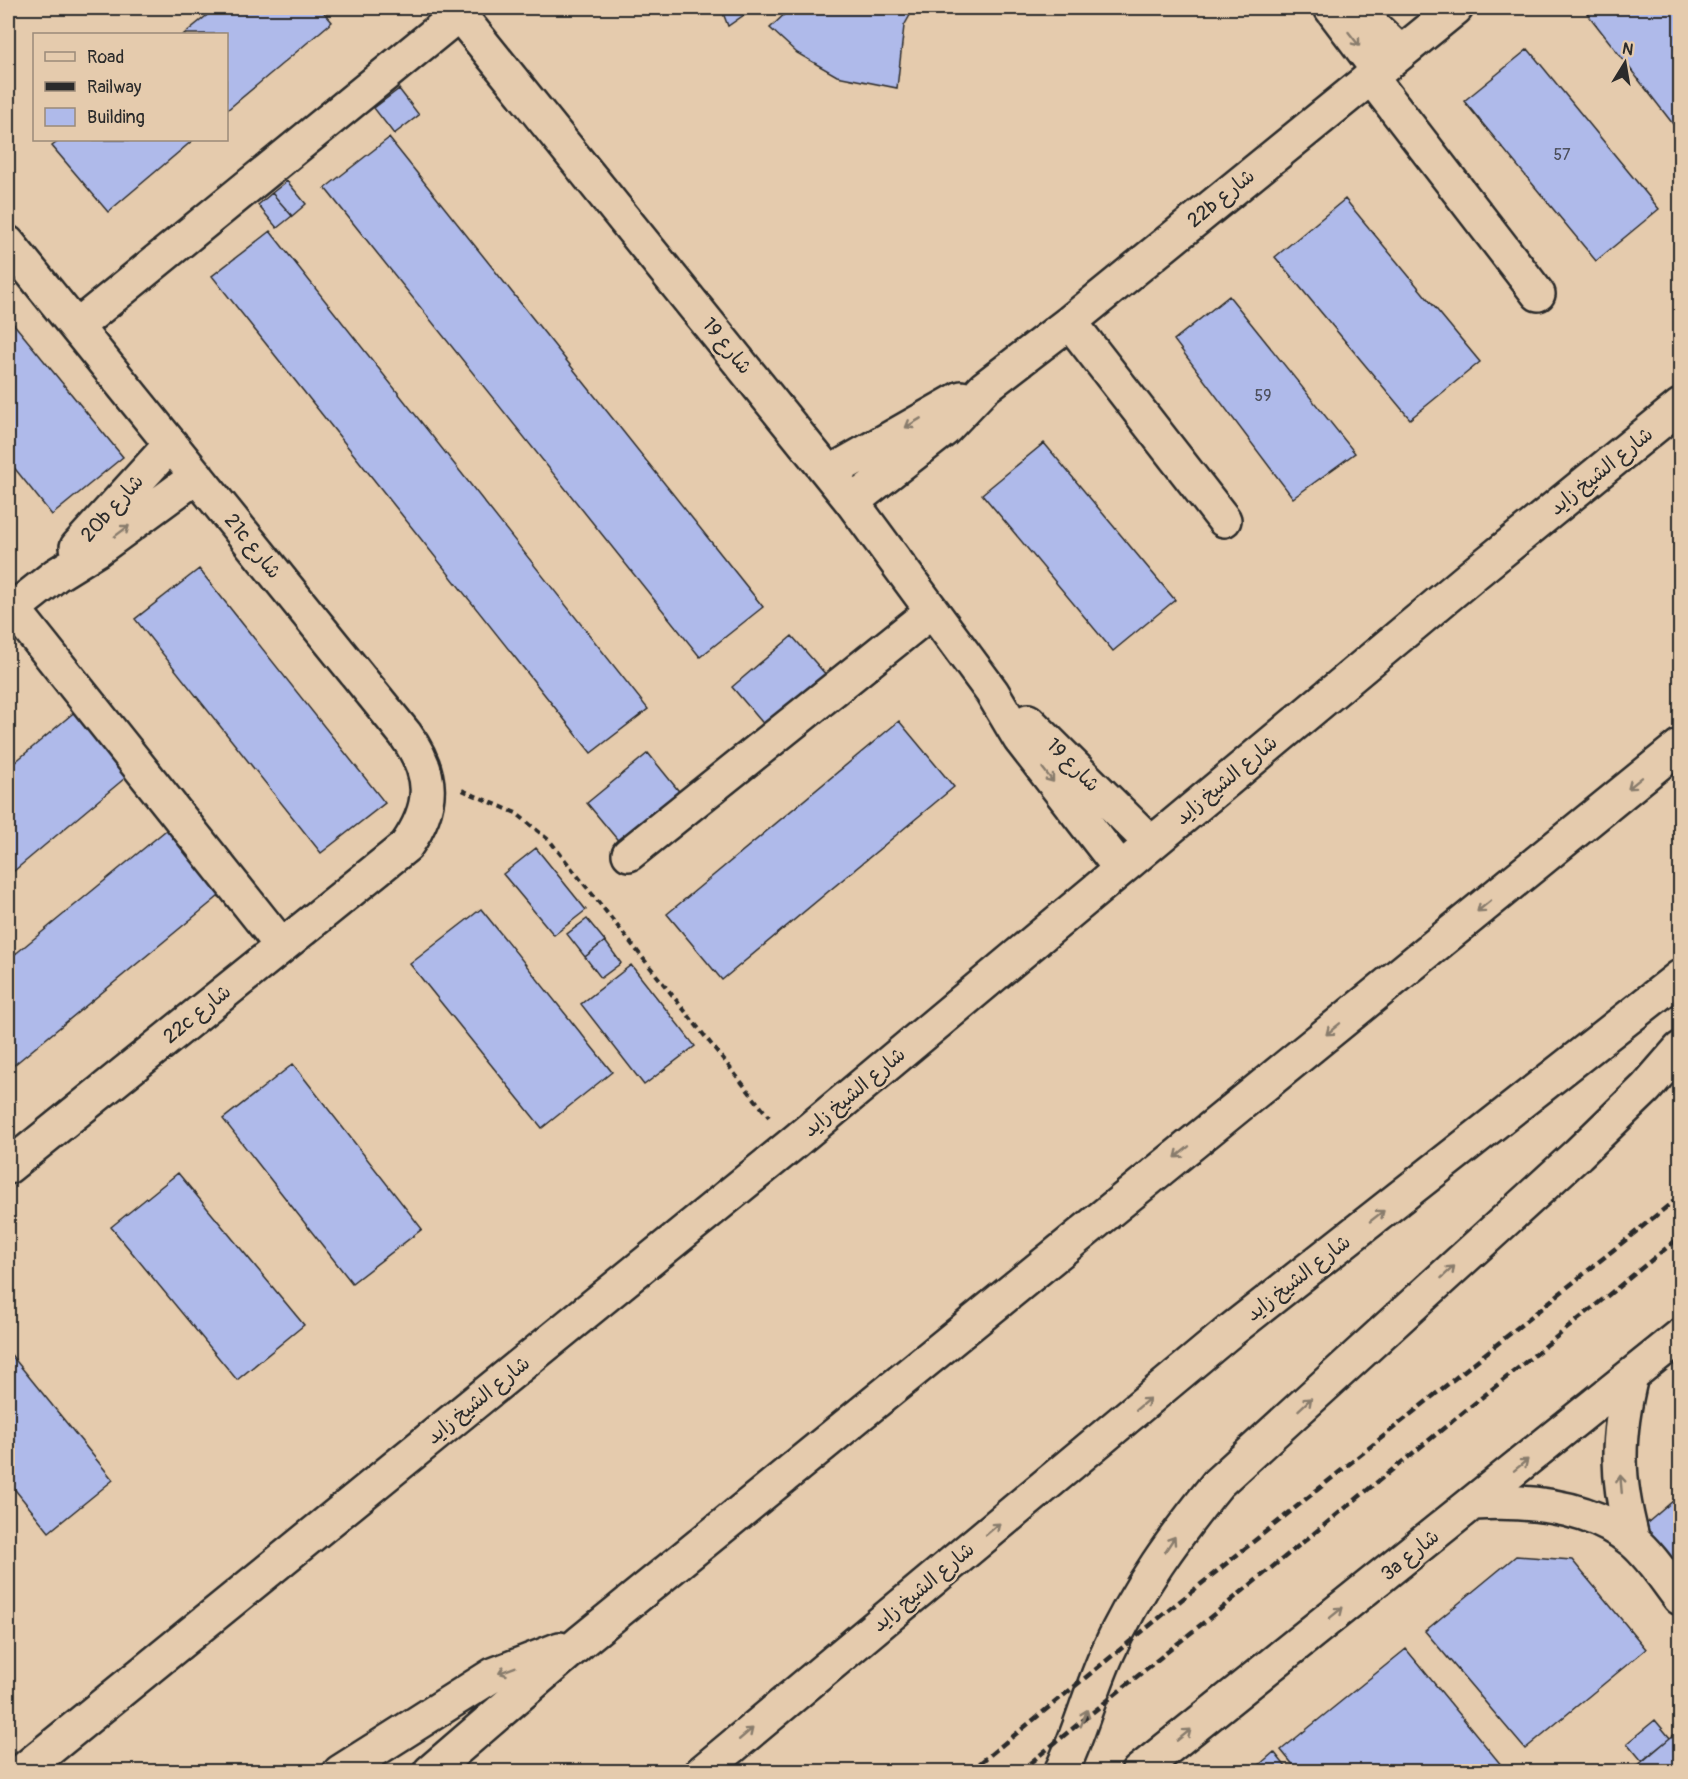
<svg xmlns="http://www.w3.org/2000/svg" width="1688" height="1779" font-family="Pangolin,'Playpen Sans Arabic',sans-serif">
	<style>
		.building { fill: #afbaea; stroke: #2b2b2b; stroke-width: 1.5 }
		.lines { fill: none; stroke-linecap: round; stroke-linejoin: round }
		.minor-casing { stroke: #2b2b2b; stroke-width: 38 }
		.highway-casing { stroke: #2b2b2b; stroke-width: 38 }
		.path { stroke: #2b2b2b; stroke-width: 4; stroke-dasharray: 6 4.5; stroke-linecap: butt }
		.minor { stroke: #e5cbad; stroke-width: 33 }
		.highway { stroke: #e5cbad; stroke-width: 33 }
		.rail { stroke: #2b2b2b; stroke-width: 4.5; stroke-dasharray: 9 4.5; stroke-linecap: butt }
		.oneway { stroke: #887b6c }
		.labels { text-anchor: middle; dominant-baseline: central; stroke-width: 5; stroke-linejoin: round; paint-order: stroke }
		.number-label { font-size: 16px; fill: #4c4f5b }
		.street-label { font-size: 20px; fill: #2b2b2b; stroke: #e5cbad }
	</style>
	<rect width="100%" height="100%" fill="#e5cbad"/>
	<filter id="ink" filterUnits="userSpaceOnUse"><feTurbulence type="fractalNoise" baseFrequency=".0167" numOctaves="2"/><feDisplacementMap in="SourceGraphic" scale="12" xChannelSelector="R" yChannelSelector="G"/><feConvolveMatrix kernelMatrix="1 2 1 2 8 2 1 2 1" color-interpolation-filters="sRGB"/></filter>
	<g filter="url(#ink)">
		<!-- building -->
		<path class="building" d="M216,8h104l12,14 -106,89v-77h-42z
			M721,8h33l-26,18z
			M791,8h123l-10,18 -7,62 -60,-12 -40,-23 -27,-25z
			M1583,8h95l2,2v123z
			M1528,49l131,160 -63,52 -132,-160z
			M399,89l20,26 -25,19 -20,-26z
			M389,138l374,469 -63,50 -375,-469z
			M60,140h133l-85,72 -56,-66z
			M287,181l19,23 -14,12 -20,-23z
			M272,193l20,23 -15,12 -19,-23z
			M1345,199l135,163 -70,57 -135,-162z
			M270,231l378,478 -57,44 -379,-477z
			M1229,296l126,157 -62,45 -119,-158z
			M8,317l115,140 -71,58 -44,-55z
			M1044,443l131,157 -62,51 -131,-157z
			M199,569l186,234 -64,50 -186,-234z
			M792,636l36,41 -61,51 -35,-41z
			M84,704l53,64 -129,108v-108z
			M899,721l55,66 -232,193 -55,-66z
			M648,753l34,42 -61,49 -34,-41z
			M176,822l54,65 -222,183v-110z
			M536,848l50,62 -32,25 -51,-61z
			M481,909l131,163 -70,56 -132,-164z
			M587,919l18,22 -20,16 -18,-23z
			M605,941l16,22 -20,15 -16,-21z
			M631,965l64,81 -51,39 -63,-81z
			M293,1064l129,165 -70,54 -129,-164z
			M178,1173l126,152 -67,55 -126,-153z
			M8,1351l105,129 -64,52 -41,-51z
			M1680,1495v83l-41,-48z
			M1516,1556l56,4 74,89 -121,100 -100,-118z
			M1406,1649l101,123h-208l-18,-22z
			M1655,1720l15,18 -28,23 -15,-18z
			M1679,1731l1,41h-50l40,-34z
			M1274,1752l16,20h-39z"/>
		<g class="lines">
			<!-- minor casing -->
			<g class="minor-casing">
				<path id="minor" d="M454,8l398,494 140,190 28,47 100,129
					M1331,8l47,62
					M1354,8l46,44
					M1370,76l168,218
					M8,243l397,491c29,40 30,71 1,112l-398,321
					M1070,322l154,198
					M76,327l383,-313
					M829,473l132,-75
					M852,502l92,-72 40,-42 86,-66 386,-314
					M77,547l94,-103
					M8,602l274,344
					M8,613l48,-38 42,-26 99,-73
					M1028,721l123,122
					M629,854l303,-243
					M1631,1376c-15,63 -15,102 2,165
					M1474,1503c53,-3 116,2 159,38 18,15 33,39 47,57
					M21,1772l770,-627 684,-572 205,-167
					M1138,1772l542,-436"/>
			</g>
			<!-- highway casing -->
			<g class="highway-casing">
				<path id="highway" d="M340,1772l153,-97 67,-26
					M430,1772l152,-131 1098,-895
					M702,1772l527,-440 451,-355
					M1061,1772c19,-39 29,-81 47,-120 28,-63 67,-116 110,-169l360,-329 68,-66 34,-39"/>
			</g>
			<!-- path -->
			<path class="path" d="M462,790l54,23 34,28 219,276"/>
			<!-- minor -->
			<use href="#minor" class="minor"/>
			<!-- highway -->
			<use href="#highway" class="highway"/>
			<!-- rail -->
			<path class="rail" d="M969,1772l711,-576
				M1019,1772l661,-535"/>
		</g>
		<!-- one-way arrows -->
		<defs><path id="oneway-shaft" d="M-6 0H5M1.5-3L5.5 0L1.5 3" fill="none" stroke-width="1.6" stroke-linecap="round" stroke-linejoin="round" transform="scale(1.5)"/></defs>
		<g class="oneway">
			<use href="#oneway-shaft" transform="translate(1354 39) rotate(52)"/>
			<use href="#oneway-shaft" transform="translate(913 423) rotate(149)"/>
			<use href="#oneway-shaft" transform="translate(122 531) rotate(-37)"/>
			<use href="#oneway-shaft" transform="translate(1048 775) rotate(52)"/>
			<use href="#oneway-shaft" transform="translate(1635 783) rotate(141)"/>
			<use href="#oneway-shaft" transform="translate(1484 906) rotate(141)"/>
			<use href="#oneway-shaft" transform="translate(1333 1029) rotate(141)"/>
			<use href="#oneway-shaft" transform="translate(1182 1152) rotate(141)"/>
			<use href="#oneway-shaft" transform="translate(1377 1216) rotate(-38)"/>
			<use href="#oneway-shaft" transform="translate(1448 1272) rotate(-43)"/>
			<use href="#oneway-shaft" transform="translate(1143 1404) rotate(-40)"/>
			<use href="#oneway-shaft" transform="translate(1305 1404) rotate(-43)"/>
			<use href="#oneway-shaft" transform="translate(1521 1465) rotate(-39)"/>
			<use href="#oneway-shaft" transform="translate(1621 1484) rotate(-95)"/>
			<use href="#oneway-shaft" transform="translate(993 1529) rotate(-40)"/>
			<use href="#oneway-shaft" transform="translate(1170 1544) rotate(-57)"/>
			<use href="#oneway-shaft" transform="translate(1336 1613) rotate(-39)"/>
			<use href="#oneway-shaft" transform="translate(507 1670) rotate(159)"/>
			<use href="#oneway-shaft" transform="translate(1084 1718) rotate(-69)"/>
			<use href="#oneway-shaft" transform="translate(746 1734) rotate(-40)"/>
			<use href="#oneway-shaft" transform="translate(1184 1735) rotate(-39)"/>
		</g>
	</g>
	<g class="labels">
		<!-- number labels -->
		<g class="number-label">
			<text x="1562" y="155">57</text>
			<text x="1263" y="396">59</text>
		</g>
		<!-- street labels -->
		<g class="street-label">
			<text transform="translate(1221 198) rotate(-39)">22b شارع</text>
			<text transform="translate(727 346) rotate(51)">شارع 19</text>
			<text transform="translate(1601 471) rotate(-39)">شارع الشيخ زايد</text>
			<text transform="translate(112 508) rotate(-48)">20b شارع</text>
			<text transform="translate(253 546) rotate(51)">21c شارع</text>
			<text transform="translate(1073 765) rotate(45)">شارع 19</text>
			<text transform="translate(1226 780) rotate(-40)">شارع الشيخ زايد</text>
			<text transform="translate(197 1014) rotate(-39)">22c شارع</text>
			<text transform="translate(854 1092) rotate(-40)">شارع الشيخ زايد</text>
			<text transform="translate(1298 1278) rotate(-38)">شارع الشيخ زايد</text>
			<text transform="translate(478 1400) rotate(-39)">شارع الشيخ زايد</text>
			<text transform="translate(1410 1555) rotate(-39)">3a شارع</text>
			<text transform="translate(923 1587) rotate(-40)">شارع الشيخ زايد</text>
		</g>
	</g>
	<!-- margin -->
	<rect width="1688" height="1779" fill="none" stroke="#e5cbad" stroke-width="30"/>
	<rect x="15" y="15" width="1658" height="1749" fill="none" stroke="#2b2b2b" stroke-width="2" filter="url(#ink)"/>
	<!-- legend -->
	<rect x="33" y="33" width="195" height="108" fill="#e5cbad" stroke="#9b8b79" stroke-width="1.5"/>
	<rect x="45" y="52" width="30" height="9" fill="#e5cbad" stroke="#9b8b79" stroke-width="1.5"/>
	<text x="87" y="63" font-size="18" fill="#2b2b2b">Road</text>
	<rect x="45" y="82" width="30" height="9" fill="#2b2b2b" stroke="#9b8b79" stroke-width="1.5"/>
	<text x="87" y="93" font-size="18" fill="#2b2b2b">Railway</text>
	<rect x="45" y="108" width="30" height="18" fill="#afbaea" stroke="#9b8b79" stroke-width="1.5"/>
	<text x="87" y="123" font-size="18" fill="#2b2b2b">Building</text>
	<!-- north arrow -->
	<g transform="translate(1625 63) rotate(11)" stroke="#e5cbad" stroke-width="4.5" paint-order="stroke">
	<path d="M0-4.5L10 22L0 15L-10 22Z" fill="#2b2b2b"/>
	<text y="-9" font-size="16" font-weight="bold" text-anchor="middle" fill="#2b2b2b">N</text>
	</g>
</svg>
